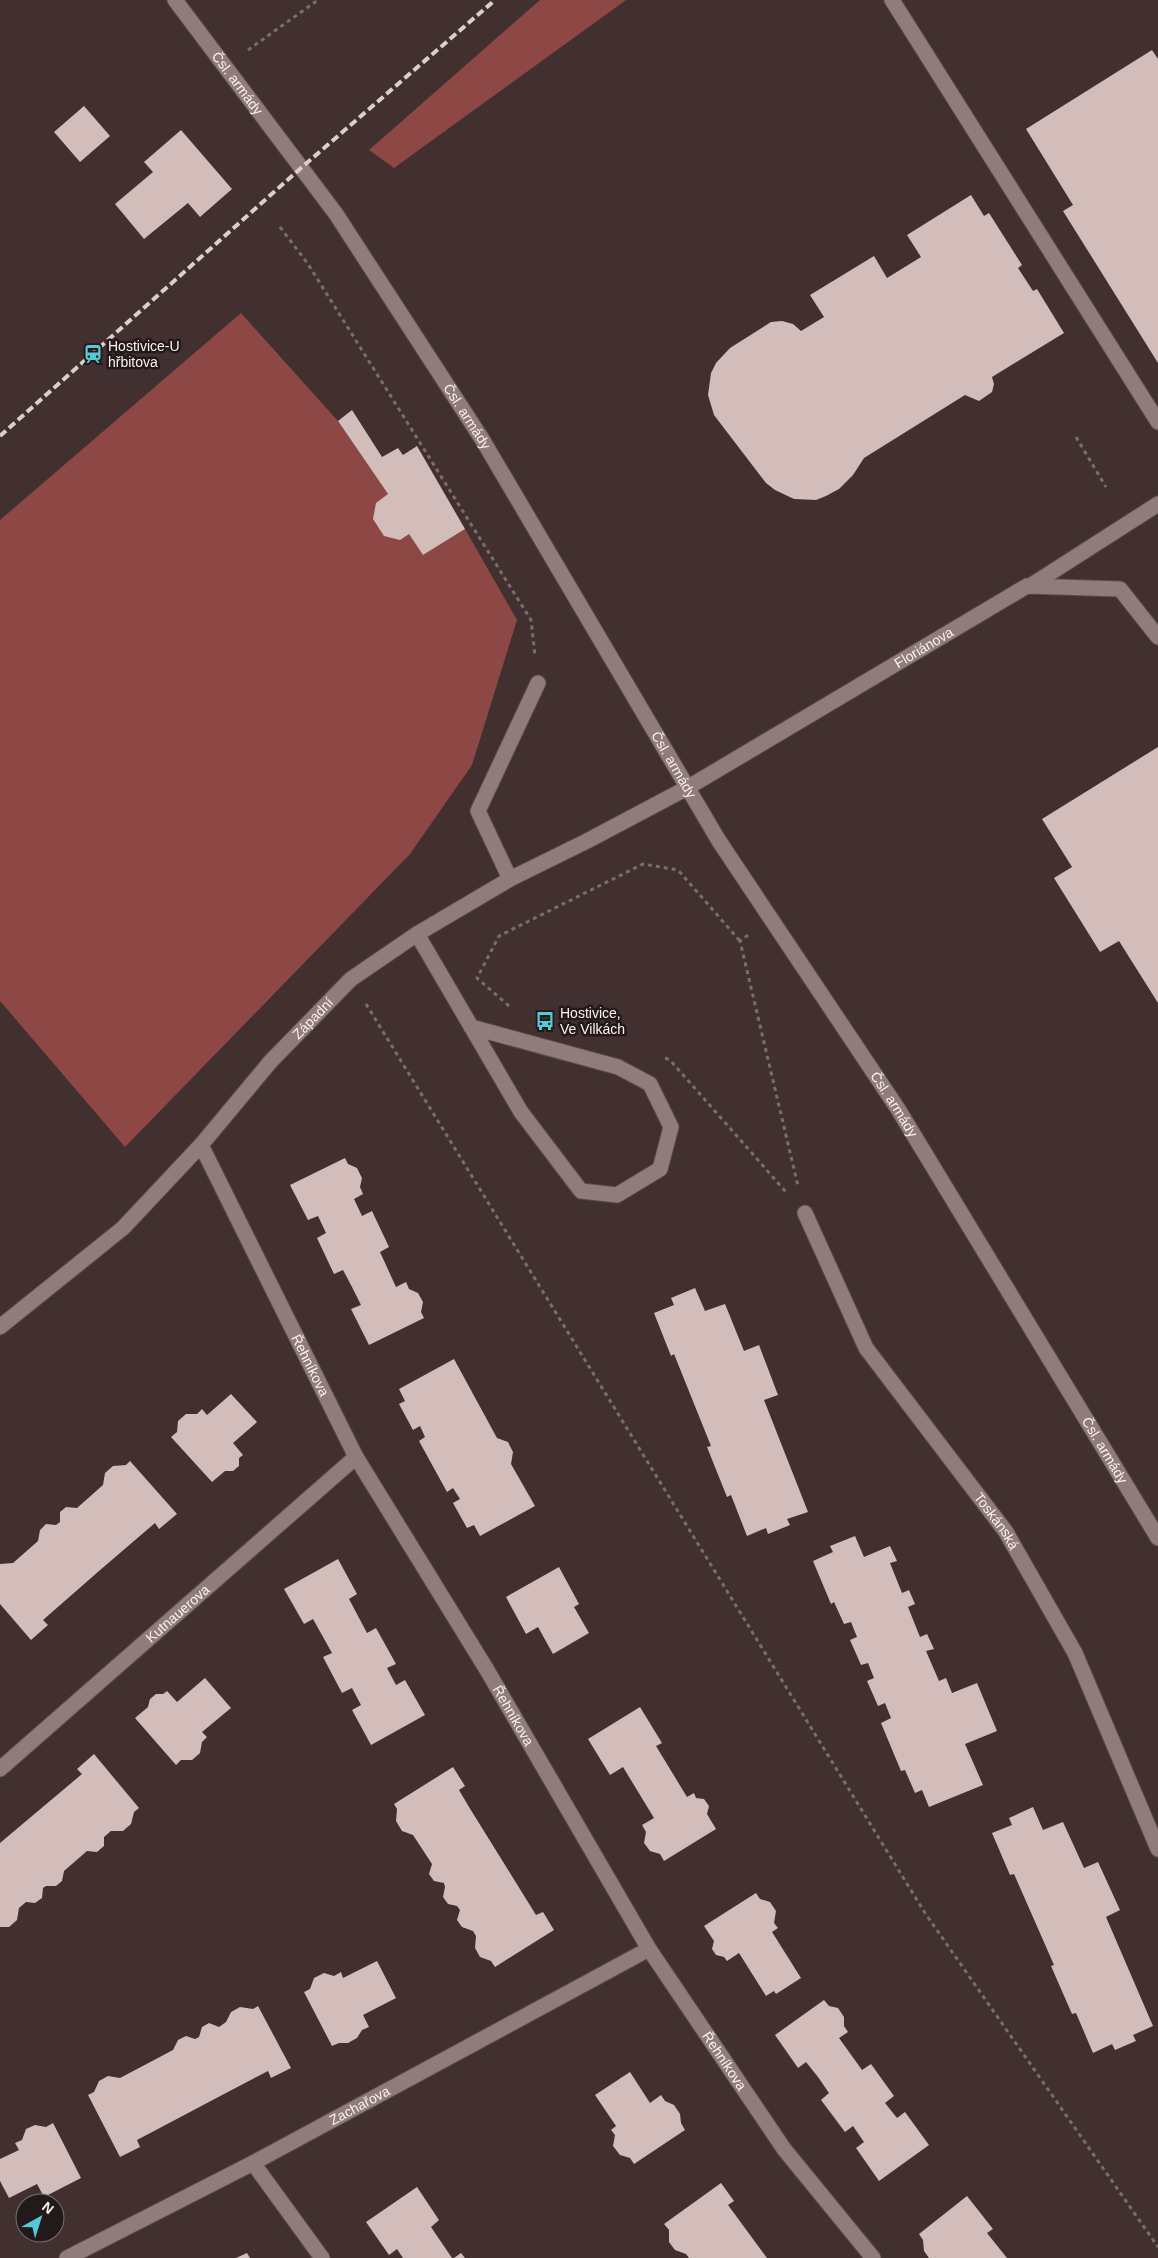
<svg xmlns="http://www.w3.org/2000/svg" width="1158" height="2258" font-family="Arial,sans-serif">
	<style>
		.green { fill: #8d4744 }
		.building { fill: #d3bdbb }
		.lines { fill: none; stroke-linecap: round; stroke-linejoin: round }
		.lane-casing { stroke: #5a4c4b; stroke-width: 17 }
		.street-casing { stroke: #5a4c4b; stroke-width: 17 }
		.secondary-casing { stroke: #5a4c4b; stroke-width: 17 }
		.path { stroke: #7c6d6c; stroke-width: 3; stroke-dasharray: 4 4; stroke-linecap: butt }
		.lane { stroke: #907c7a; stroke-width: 15 }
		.street { stroke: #907c7a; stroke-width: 15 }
		.secondary { stroke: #907c7a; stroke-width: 15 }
		.rail { stroke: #dbcfce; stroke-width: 4; stroke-dasharray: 8 4; stroke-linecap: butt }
		.labels { text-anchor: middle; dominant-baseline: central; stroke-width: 5; stroke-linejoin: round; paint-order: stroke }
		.street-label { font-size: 14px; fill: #fcf1f0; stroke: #221a1a }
		.poi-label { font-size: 14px; fill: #fcf1f0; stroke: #221a1a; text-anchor: start }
	</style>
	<rect width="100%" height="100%" fill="#41302f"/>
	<!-- green -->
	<path class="green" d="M540,0h86l-232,168 -25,-18z
		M241,313l97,108 50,73 21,40 14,21 42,-26 52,91 -45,145 -62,89 -285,293 -125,-146v-481z"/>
	<!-- building -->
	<path class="building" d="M1152,50l6,9v304l-95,-152 10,-6 -47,-76z
		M84,106l26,30 -30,26 -26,-30z
		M181,130l51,59 -32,28 -12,-14 -44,36 -29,-35 38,-32 -9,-10z
		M971,195l13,21 5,-3 33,52 -4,3 15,23 4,-2 27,44 -72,44 2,7 -2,8 -13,9 -14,-6 -101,63 -11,17 -14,14 -13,7 -10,4 -22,-1 -19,-9 -9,-7 -52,-68 -6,-20 3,-22 5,-10 14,-15 41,-26 11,-1 11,3 8,7 23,-14 -14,-22 64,-39 13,22 34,-21 -14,-22z
		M352,410l30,47 16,-9 5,7 14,-9 48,83 -42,26 -14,-21 -9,6 -16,-4 -11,-17 3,-16 12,-9 -50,-73z
		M1158,747v256l-39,-62 -19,11 -46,-74 18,-11 -30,-48z
		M345,1158l3,6 9,4 5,10 -2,9 3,7 -9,5 8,17 10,-5 17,36 -9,5 16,35 10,-5 3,7 9,4 5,9 -2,10 3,6 -55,27 -18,-36 10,-4 -9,-18 -9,-17 -9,4 -17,-36 9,-5 -8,-17 -10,4 -18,-35z
		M695,1288l10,23 20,-7 19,47 15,-6 19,50 -14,5 44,112 -21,7 3,6 -22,9 -2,-6 -19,8 -16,-41 -4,2 -20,-50 4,-1 -37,-92 -3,2 -17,-43 20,-8 -3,-7z
		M454,1359l43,79 11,4 5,10 -2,12 24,42 -55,30 -6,-11 -7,3 -14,-25 7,-4 -7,-11 -6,4 -28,-51 6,-4 -5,-11 -7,4 -14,-26 6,-3 -6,-12z
		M231,1394l26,28 -24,21 10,12 -4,3v8l-6,5h-8l-13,11 -41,-45 6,-5 1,-11 8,-7h11l5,-5 5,6z
		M130,1461l47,53 -18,15 -4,-6 -56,48 -56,49 5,5 -17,15 -31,-36v-40l13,-1 25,-22 2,-11 6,-6 10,1 4,-3v-10l6,-5 11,1 26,-23 2,-12 8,-7 13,-1z
		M855,1536l9,21 26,-11 7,15 -7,2 12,30 7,-3 6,14 -7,3 12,30 7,-3 7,15 -8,2 13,30 7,-3 6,15 25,-10 20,48 -32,13 18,41 -54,22 -7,-17 -7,3 -10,-23 -4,1 -20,-48 10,-5 -6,-15 -7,3 -11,-25 7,-3 -6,-15 -7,2 -11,-25 7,-3 -6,-15 -7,2 -10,-22 -3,2 -18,-43 20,-9 -3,-6z
		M338,1559l19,35 -8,5 18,34 9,-5 20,36 -9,4 9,17 9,-5 20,35 -54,30 -19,-35 9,-5 -9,-17 -10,5 -19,-36 9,-4 -19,-34 -9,5 -20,-35z
		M559,1567l20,37 -5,3 15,26 -36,21 -15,-27 -12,7 -20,-37z
		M205,1678l26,30 -29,24 5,5 -5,5 -2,11 -8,7h-11l-5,5 -41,-47 13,-11 2,-8 6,-5h7l4,-3 10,11z
		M640,1707l22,36 -6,3 31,51 7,-4 2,5 8,1 5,7 -2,8 9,15 -52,32 -4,-7 -10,-3 -6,-8 2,-11 -4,-7 12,-7 -31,-51 -13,8 -22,-36z
		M94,1754l45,54 -5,4 -3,12 -8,7h-12l-7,6v9l-7,6 -10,-1 -23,20 -2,10 -6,5h-10l-3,2 -1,10 -7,5 -9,-1 -7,6 -2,12 -8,7h-9v-84l82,-69 -5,-5z
		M453,1767l12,19 -6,4 10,17 67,108 7,-3 11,18 -59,37 -4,-6 -11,-4 -5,-9 1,-12 -3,-5 -11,-4 -5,-7 3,-10 -3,-4 -9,-2 -5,-7 2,-10 -1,-4 -10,-2 -5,-7 3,-10 -19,-29 -11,-4 -6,-10 1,-12 -3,-5z
		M1033,1807l10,23 20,-8 21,46 14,-6 22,48 -14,7 47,109 -20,9 3,6 -21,9 -3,-6 -19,9 -17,-40 -4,1 -21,-48 3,-1 -40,-91 -4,1 -18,-42 20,-8 -3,-7z
		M756,1893l4,6 10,3 6,9 -2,12 4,5 -6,4 29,46 -25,16 -2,-3 -8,5 -27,-43 -12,8 -3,-4 -8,-2 -4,-6 2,-8 -10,-15z
		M377,1961l19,37 -33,17 6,12 -7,3 -5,8 -9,5h-9l-7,3 -28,-54 6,-3 4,-11 10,-5 10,3 7,-4 2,6z
		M824,2000l5,6 9,2 6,9v9l4,6 -9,6 23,32 9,-6 23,32 -9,7 12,15 8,-6 24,33 -50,36 -23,-33 8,-6 -11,-16 -8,6 -24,-32 8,-7 -11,-16 -12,-15 -8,6 -23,-33z
		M258,2006l33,62 -20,10 -3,-7 -42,22 -89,47 3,7 -20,10 -32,-62 6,-3 5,-11 9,-5 12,2 53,-28 5,-10 8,-4 9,3 4,-2 3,-10 7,-4 10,4 7,-5 5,-10 9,-5 13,2z
		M630,2072l20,31 11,-8 4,6 9,4 6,9 1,9 4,7 -51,34 -4,-6 -10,-3 -7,-9 2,-11 -4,-5 5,-4 -21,-31z
		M53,2123l28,55 -37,19 -7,-13 -28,14 -9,-17v-22l19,-9 -4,-7 7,-3 4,-11 9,-4 11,2z
		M721,2183l13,18 -6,4 39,53h-78l-3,-4 -11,-4 -6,-8v-12l-5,-6z
		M417,2187l22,33 -8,7 21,31h-49l-6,-9 -8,6 -23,-33z
		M967,2196l26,33 -6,4 20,25h-78l-5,-7 -1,-11 -4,-6z
		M247,2253l3,5h-14z
		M461,2253l4,5h-11z"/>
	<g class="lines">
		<!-- lane casing -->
		<g class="lane-casing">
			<path id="lane" d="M892,0l266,422
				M1030,586l128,-82
				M510,879l-32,-68 60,-128
				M417,934l104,178 60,79 36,4 43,-26 11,-42 -21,-43 -32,-17 -147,-40"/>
		</g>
		<!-- street casing -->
		<g class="street-casing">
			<g id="street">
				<path id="s1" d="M201,1145l155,312 131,213 162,279 135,200 89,109"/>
				<path id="s2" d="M805,1213l61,135 140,184 69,121 83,196"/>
				<path id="s3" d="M0,1769l356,-312"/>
				<path d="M253,2163l69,95"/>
				<path id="s4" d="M67,2258l186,-95 396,-214"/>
			</g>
		</g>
		<!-- secondary casing -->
		<g class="secondary-casing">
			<g id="secondary">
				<path id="s5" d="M175,0l161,214 146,225 237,402 179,268 260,429"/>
				<path id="s6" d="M0,1327l123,-99 78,-83 70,-84 80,-82 66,-45 93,-55 77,-38 100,-53 340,-202 93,3 38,48"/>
			</g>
		</g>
		<!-- path -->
		<path class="path" d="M248,50l70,-50
			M280,227l28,37 223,356 4,35
			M1076,437l30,50
			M748,935l-8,6 58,245
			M366,1004l559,909 233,334
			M509,1006l-32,-28 22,-42 144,-72 35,6 62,71
			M665,1058l5,2 116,132"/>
		<!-- lane -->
		<use href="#lane" class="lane"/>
		<!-- street -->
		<use href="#street" class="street"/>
		<!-- secondary -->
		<use href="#secondary" class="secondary"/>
		<!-- rail -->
		<path class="rail" d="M0,436l301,-268 194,-168"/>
	</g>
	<!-- icons -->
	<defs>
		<g id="station-bare" transform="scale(1.5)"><path d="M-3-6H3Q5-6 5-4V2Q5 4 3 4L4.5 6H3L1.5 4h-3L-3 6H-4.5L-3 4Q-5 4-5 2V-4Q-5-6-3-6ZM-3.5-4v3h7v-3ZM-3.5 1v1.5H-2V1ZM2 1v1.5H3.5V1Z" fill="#52cbd7" stroke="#221a1a" stroke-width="2.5" paint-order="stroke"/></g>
		<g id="bus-bare" transform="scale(1.5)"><path d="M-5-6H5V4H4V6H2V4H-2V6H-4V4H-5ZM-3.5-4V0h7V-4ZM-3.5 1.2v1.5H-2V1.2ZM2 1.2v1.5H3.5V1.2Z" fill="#52cbd7" stroke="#221a1a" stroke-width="2.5" paint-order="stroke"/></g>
	</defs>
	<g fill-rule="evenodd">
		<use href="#station-bare" x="93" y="354"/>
		<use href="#bus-bare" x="545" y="1021"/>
	</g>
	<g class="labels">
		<!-- street labels -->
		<g class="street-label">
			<text stroke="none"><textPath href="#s5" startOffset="104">Čsl. armády</textPath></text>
			<text stroke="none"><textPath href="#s5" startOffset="509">Čsl. armády</textPath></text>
			<text stroke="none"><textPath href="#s6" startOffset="1158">Floriánova</textPath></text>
			<text stroke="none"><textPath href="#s5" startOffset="914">Čsl. armády</textPath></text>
			<text stroke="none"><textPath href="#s6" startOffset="441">Západní</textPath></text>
			<text stroke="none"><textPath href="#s5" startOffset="1319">Čsl. armády</textPath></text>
			<text stroke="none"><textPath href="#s1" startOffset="246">Řehníkova</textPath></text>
			<text stroke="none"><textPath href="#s5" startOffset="1724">Čsl. armády</textPath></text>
			<text stroke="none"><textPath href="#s2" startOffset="365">Toskánská</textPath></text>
			<text stroke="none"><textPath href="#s3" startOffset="236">Kutnauerova</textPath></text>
			<text stroke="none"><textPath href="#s1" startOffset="651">Řehníkova</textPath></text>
			<text stroke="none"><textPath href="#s1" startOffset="1056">Řehníkova</textPath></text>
			<text stroke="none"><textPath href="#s4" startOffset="330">Zachařova</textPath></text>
		</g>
		<!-- poi labels -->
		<g class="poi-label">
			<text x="108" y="346">Hostivice-U<tspan x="108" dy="16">hřbitova</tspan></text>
			<text x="560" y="1013">Hostivice,<tspan x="560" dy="16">Ve Vilkách</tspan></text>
		</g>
	</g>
	<!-- north arrow -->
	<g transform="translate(40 2218) rotate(39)"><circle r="24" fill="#221a1a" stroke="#797070"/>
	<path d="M0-4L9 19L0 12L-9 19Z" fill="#52cbd7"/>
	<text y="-8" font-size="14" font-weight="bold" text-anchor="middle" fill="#fcf1f0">N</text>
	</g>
</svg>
